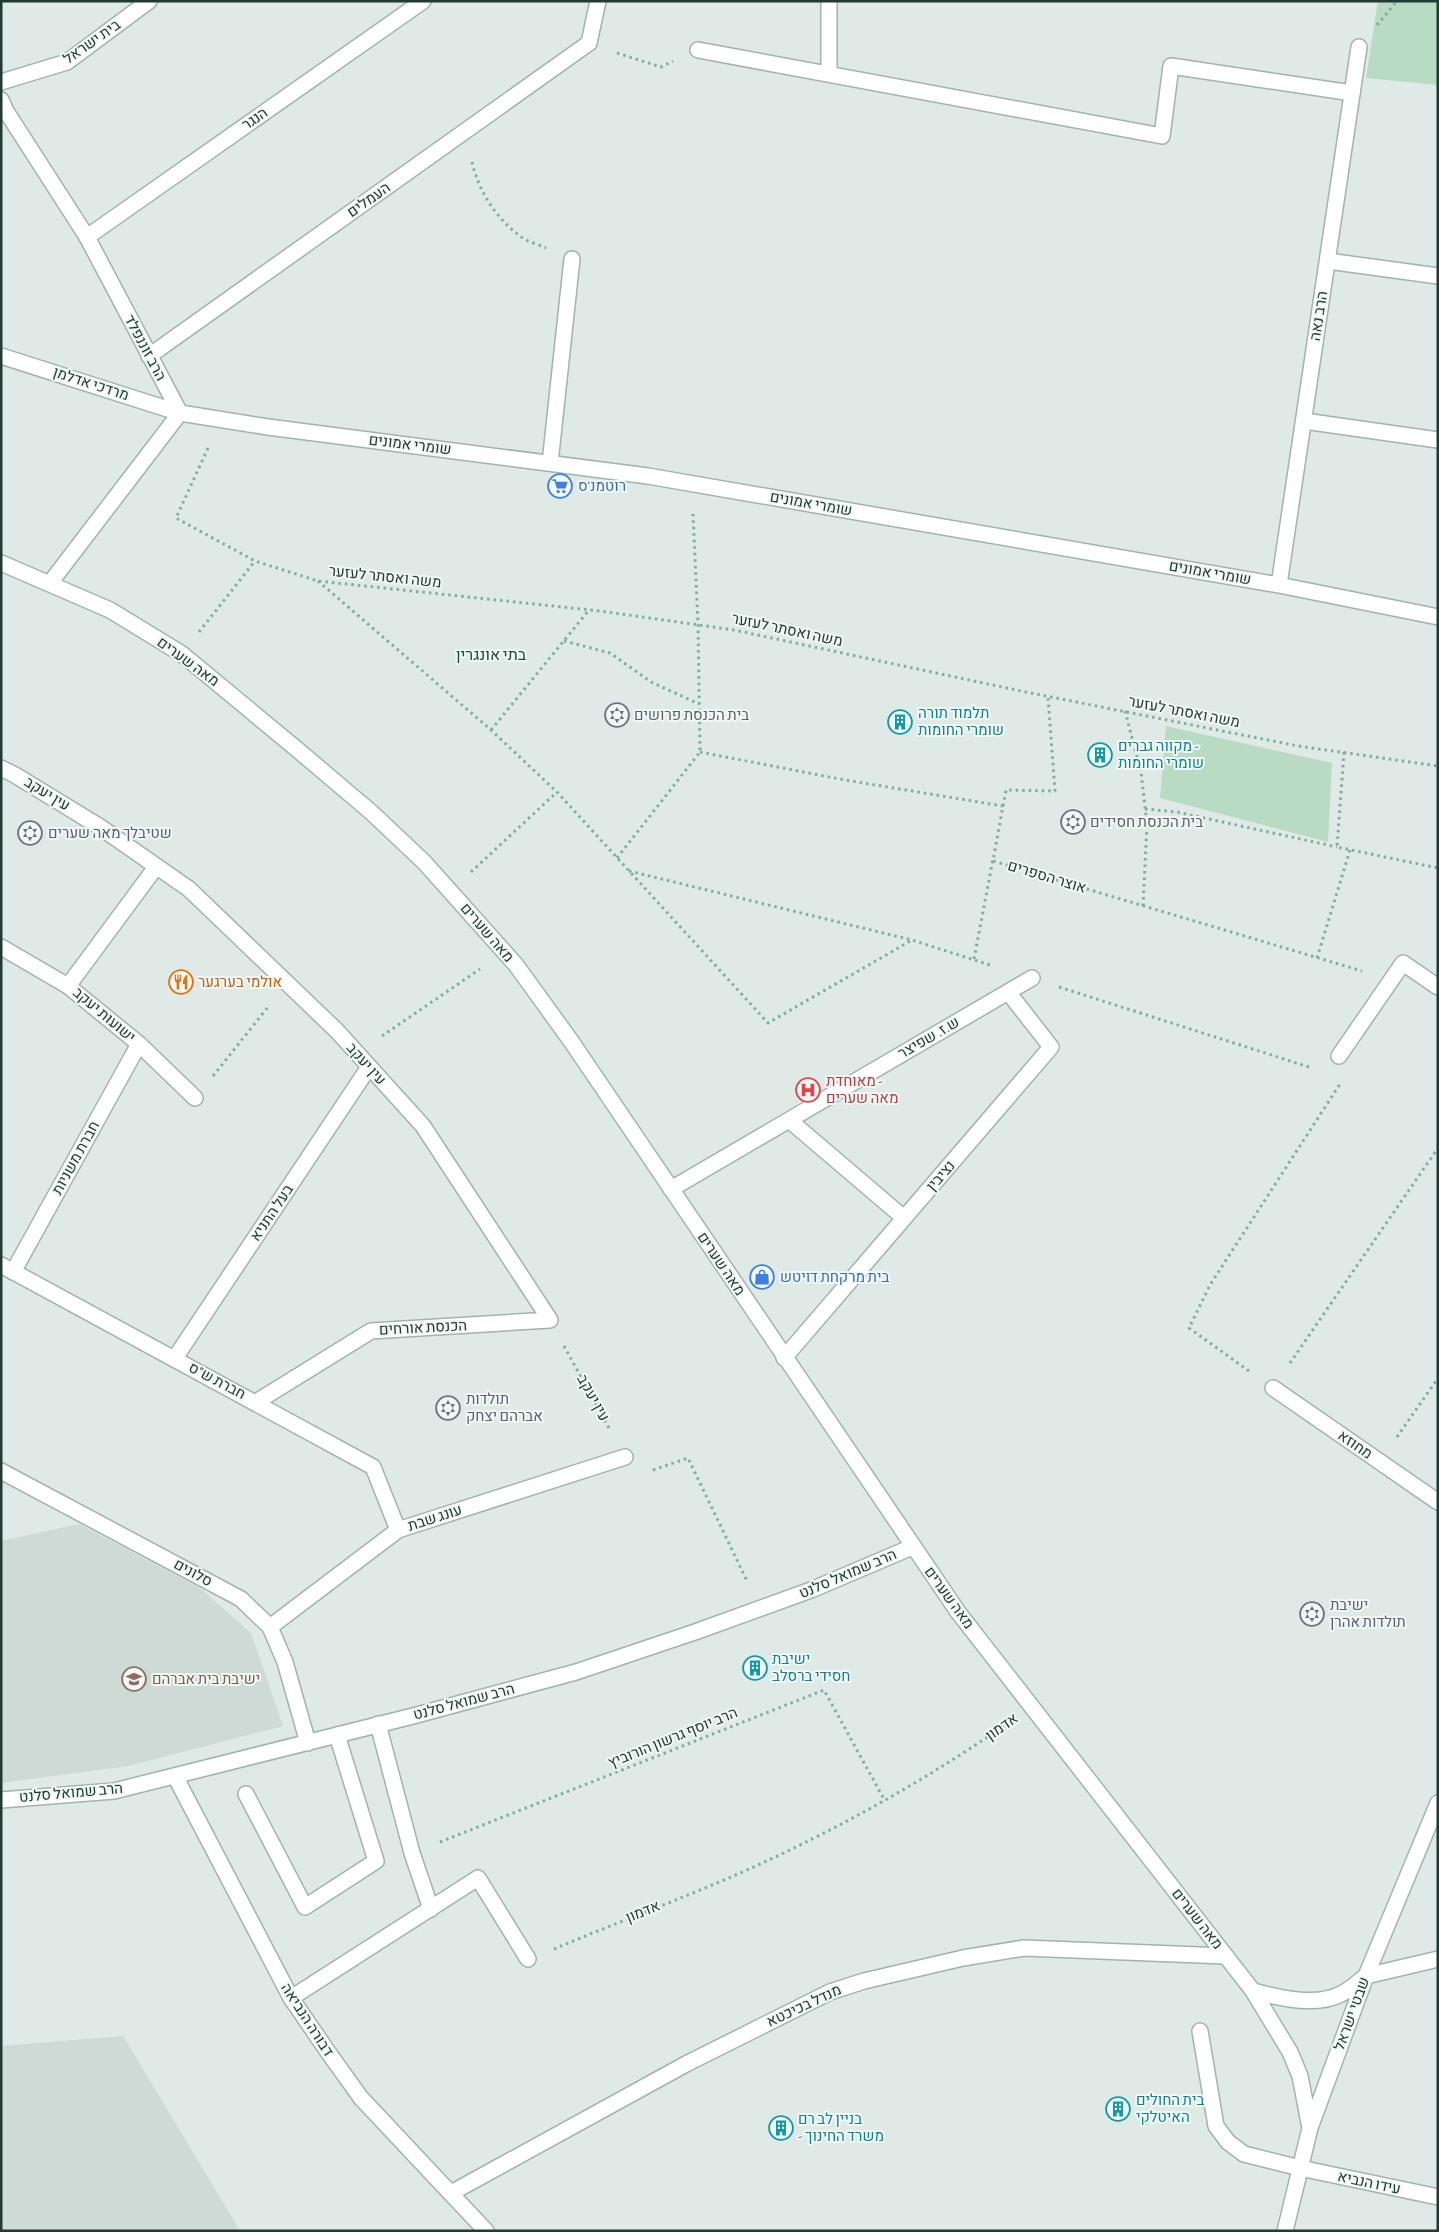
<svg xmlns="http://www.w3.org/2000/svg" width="1439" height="2232" font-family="'Alegreya Sans',Heebo,sans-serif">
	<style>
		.built { fill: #cedad5 }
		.green { fill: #b9dbc3 }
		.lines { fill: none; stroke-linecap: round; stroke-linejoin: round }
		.lane-casing { stroke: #a2b2ad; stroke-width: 18 }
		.street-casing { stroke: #a2b2ad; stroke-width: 18 }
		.secondary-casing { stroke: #9fb6ae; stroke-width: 18 }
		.path { stroke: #81ada0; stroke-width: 3; stroke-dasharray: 2.5 4; stroke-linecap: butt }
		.lane { stroke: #fff; stroke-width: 15 }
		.street { stroke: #fff; stroke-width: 15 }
		.secondary { stroke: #fff; stroke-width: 15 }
		.labels { text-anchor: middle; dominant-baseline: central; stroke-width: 4; stroke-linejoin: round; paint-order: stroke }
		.street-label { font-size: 15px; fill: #213a34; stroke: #f0f7f4 }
		.shop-label { font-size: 15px; fill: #366cbe; stroke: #f0f7f4; text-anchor: start }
		.culture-label { font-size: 15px; fill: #0d838f; stroke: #f0f7f4; text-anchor: start }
		.worship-label { font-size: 15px; fill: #5b616d; stroke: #f0f7f4; text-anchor: start }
		.food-label { font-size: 15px; fill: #c56008; stroke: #f0f7f4; text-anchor: start }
		.health-label { font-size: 15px; fill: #be3a42; stroke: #f0f7f4; text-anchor: start }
		.education-label { font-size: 15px; fill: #785e54; stroke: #f0f7f4; text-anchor: start }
		.neighbourhood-label { font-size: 16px; fill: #1e4b41; stroke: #f0f7f4 }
	</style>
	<rect width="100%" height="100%" fill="#dfeae6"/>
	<!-- built -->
	<path class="built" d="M79,1524l121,64 51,45 32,93 -155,40 -127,17v-242z
		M123,2036l117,195h-239v-185z"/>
	<!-- green -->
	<path class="green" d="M1378,1h60v84l-72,-7z
		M1166,726l166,37 -4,79 -168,-44z"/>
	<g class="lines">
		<!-- lane casing -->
		<g class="lane-casing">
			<path id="lane" d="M589,43l9,-42
				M698,50l464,86 9,-70 181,27
				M829,74v-73
				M87,237l336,-236
				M1328,261l110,15
				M1304,421l134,19
				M550,463l22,-204
				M1,768l14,7 85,52 89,62 148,142 86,95 127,194 -179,11 -115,71
				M1,947l67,39 71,58 56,54
				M68,986l88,-119
				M1339,1056l64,-93 35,24
				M1,1265l372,202 25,63
				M13,1272l126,-228
				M175,1358l194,-291
				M378,1724l34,129 19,56
				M246,1794l59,113 71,-46 -39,-126
				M1200,2031l16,95 12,16 16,12 56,14"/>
		</g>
		<!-- street casing -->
		<g class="street-casing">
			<path id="street" d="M1,82l66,-20 82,-61
				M1,100l5,11 81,126 93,176
				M1,356l179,57 88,14 380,49 631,109 159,32
				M149,356l440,-313
				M50,583l130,-170
				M1279,585l80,-538
				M789,1120l115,98
				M671,1189l361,-211
				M784,1358l267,-311 -43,-55
				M1273,1388l165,114
				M1,1471l240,128 29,28 15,35 23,81
				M270,1627l128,-97 227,-73
				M175,1776l116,222 37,54 33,46 125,133
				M1,1800l113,-9 299,-75 163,-44 119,-40 116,-42 101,-43
				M1366,1976l72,-17
				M291,1998l187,-120 50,81
				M1300,2168l138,29
				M451,2193l235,-129 144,-72 34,-11 99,-23 61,-10 201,8"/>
		</g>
		<!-- secondary casing -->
		<g class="secondary-casing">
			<path id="secondary" d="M1,563l109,47 72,44 117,97 72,61 53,50 92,103 55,76 387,571 295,379 37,61 10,24 10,52
				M1253,1991c26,7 63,16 88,3 9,-4 17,-12 25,-18
				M1285,2231l25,-103 56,-152 72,-173"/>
		</g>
		<!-- path -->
		<path class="path" d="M1377,25l20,-24
			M617,53l44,14 12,-6
			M472,162c7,30 24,56 48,74 7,6 18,8 26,12
			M208,448l-32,70 79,43 63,20 282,30 134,19 287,61 277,55 140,20
			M318,581l173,149 66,62 211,231 144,-83
			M199,632l56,-71
			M564,641l46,12 41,29 48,22
			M1125,711l16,61 6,52 -4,82
			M491,730l98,-120
			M700,752l145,28 158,26 -10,55 369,110
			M1344,752l-7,95 101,21
			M1003,806l3,-16 49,1 -7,-94
			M1145,809l32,3 160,35
			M617,858l83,-106 -2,-128 -5,-110
			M629,871l283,69 81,26
			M471,872l86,-80
			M1317,958l33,-108
			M974,959l19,-100
			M1059,987l253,81
			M382,1036l98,-67
			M213,1076l55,-69
			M564,1346l46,84
			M1290,1363l148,-215
			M1249,1371l-60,-43 21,-43 130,-201
			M1397,1437l41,-59
			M653,1470l35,-12 59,123
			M440,1842l384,-152 61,111
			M554,1949c64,-27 130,-51 193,-79 91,-41 179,-90 261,-147"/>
		<!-- lane -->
		<use href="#lane" class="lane"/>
		<!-- street -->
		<use href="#street" class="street"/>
		<!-- secondary -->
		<use href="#secondary" class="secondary"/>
	</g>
	<!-- icons -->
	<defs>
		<g id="supermarket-ring" transform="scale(1.25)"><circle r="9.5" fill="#f0f7f4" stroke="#3f7fe0" stroke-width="1.5"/><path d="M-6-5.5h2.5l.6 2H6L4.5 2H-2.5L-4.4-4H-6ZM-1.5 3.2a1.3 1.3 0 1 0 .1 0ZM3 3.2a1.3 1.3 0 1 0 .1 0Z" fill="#3f7fe0"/></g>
		<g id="synagogue-ring" transform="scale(1.25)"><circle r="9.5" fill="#f0f7f4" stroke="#6b7280" stroke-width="1.5"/><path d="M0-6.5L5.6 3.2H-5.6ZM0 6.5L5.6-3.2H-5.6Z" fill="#6b7280"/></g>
		<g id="building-ring" transform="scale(1.25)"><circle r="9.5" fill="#f0f7f4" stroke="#0f9aa8" stroke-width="1.5"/><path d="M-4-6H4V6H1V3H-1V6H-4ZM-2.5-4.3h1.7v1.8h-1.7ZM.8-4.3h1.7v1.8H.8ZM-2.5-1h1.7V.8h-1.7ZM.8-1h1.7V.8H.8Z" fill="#0f9aa8"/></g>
		<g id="restaurant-ring" transform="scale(1.25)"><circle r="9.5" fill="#f0f7f4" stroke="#e8710a" stroke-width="1.5"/><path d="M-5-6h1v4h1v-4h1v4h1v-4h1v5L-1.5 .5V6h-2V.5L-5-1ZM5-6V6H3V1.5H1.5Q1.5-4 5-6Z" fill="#e8710a"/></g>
		<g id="hospital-ring" transform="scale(1.25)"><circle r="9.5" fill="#f0f7f4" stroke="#e0444e" stroke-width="1.5"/><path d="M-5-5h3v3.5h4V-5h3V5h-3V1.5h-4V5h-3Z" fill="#e0444e"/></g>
		<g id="shop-ring" transform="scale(1.25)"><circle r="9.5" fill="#f0f7f4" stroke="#3f7fe0" stroke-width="1.5"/><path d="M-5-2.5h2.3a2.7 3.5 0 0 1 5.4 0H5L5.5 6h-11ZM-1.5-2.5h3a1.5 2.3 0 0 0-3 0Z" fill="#3f7fe0"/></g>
		<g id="school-ring" transform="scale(1.25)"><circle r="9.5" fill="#f0f7f4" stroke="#8d6e63" stroke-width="1.5"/><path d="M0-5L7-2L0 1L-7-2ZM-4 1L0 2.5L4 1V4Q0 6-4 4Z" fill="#8d6e63"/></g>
	</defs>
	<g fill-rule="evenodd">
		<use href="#supermarket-ring" x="560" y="486"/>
		<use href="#synagogue-ring" x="617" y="715"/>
		<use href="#building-ring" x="900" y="722"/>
		<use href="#building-ring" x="1100" y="755"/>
		<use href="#synagogue-ring" x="1073" y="822"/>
		<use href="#synagogue-ring" x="30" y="833"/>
		<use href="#restaurant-ring" x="181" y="982"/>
		<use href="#hospital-ring" x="808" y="1090"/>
		<use href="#shop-ring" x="762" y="1277"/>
		<use href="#synagogue-ring" x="448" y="1408"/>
		<use href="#synagogue-ring" x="1312" y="1614"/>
		<use href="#building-ring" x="755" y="1668"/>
		<use href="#school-ring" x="134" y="1679"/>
		<use href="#building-ring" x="1118" y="2109"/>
		<use href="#building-ring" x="781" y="2128"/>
	</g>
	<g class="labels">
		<!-- street labels -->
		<g class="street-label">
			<text transform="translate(92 42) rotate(-35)">בית ישראל</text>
			<text transform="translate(255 119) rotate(-35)">הנגר</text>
			<text transform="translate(369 200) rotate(-35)">העמלים</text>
			<text transform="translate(1319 316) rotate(-81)">הרב נאה</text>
			<text transform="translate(145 348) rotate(62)">הרב זוננפלד</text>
			<text transform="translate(91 384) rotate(18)">מרדכי אדלמן</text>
			<text transform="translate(410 445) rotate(7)">שומרי אמונים</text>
			<text transform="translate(811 504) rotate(10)">שומרי אמונים</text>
			<text transform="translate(1210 573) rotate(10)">שומרי אמונים</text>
			<text transform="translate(385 577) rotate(6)">משה ואסתר לעזער</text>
			<text transform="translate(787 630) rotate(12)">משה ואסתר לעזער</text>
			<text transform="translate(188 662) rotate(36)">מאה שערים</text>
			<text transform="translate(1184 712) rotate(11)">משה ואסתר לעזער</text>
			<text transform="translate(47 794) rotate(32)">עין יעקב</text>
			<text transform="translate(1047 877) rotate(17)">אוצר הספרים</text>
			<text transform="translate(487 933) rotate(49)">מאה שערים</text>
			<text transform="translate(104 1015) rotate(40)">ישועות יעקב</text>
			<text transform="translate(929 1038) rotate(-30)">ש.ז. שפיצר</text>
			<text transform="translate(366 1064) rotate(48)">עין יעקב</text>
			<text transform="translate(76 1158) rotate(-61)">חברת משניות</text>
			<text transform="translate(941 1176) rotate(-49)">נציבין</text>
			<text transform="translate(272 1213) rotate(-56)">בעל התניא</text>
			<text transform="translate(721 1264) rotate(56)">מאה שערים</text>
			<text transform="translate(423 1328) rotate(-3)">הכנסת אורחים</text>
			<text transform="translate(217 1381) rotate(28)">חברת ש"ס</text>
			<text transform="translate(593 1398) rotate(61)">עין יעקב</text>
			<text transform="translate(1355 1445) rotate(35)">מחוזא</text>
			<text transform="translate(435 1518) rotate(-18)">עונג שבת</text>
			<text transform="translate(193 1573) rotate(28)">סלונים</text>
			<text transform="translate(848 1574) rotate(-23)">הרב שמואל סלנט</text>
			<text transform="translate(949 1598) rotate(54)">מאה שערים</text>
			<text transform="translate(464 1702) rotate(-15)">הרב שמואל סלנט</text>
			<text transform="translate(1002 1727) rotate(-35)">אדמון</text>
			<text transform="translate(673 1738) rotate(-22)">הרב יוסף גרשון הורוביץ</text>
			<text transform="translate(71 1793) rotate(-5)">הרב שמואל סלנט</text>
			<text transform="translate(643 1912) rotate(-22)">אדמון</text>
			<text transform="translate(1197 1919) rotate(52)">מאה שערים</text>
			<text transform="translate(804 2006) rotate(-25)">מנדל בכיכטא</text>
			<text transform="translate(1352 2014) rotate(-70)">שבטי ישראל</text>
			<text transform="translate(307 2020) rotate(57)">דבורה הנביאה</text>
			<text transform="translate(1369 2183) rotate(12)">עידו הנביא</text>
		</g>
		<!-- shop labels -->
		<g class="shop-label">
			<text x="578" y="486">רוטמנ'ס</text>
			<text x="780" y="1277">בית מרקחת דויטש</text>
		</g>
		<!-- culture labels -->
		<g class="culture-label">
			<text x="918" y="713">תלמוד תורה<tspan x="918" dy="17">שומרי החומות</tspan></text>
			<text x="1118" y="746">מקווה גברים -<tspan x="1118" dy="17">שומרי החומות</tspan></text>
			<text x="772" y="1659">ישיבת<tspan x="772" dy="17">חסידי ברסלב</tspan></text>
			<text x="1136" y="2100">בית החולים<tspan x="1136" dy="17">האיטלקי</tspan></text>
			<text x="798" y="2119">בניין לב רם<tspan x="798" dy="17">- משרד החינוך</tspan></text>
		</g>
		<!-- worship labels -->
		<g class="worship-label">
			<text x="634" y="715">בית הכנסת פרושים</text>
			<text x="1090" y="822">בית הכנסת חסידים</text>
			<text x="48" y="833">שטיבלך מאה שערים</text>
			<text x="466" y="1399">תולדות<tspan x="466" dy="17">אברהם יצחק</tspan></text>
			<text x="1330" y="1605">ישיבת<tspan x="1330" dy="17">תולדות אהרן</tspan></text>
		</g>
		<!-- food labels -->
		<g class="food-label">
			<text x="198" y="982">אולמי בערגער</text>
		</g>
		<!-- health labels -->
		<g class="health-label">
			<text x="826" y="1081">מאוחדת -<tspan x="826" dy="17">מאה שערים</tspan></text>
		</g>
		<!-- education labels -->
		<g class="education-label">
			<text x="152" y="1679">ישיבת בית אברהם</text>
		</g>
		<!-- neighbourhood labels -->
		<g class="neighbourhood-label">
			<text x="491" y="655">בתי אונגרין</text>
		</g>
	</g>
	<!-- border -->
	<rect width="1439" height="2232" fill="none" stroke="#213a34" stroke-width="5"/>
</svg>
